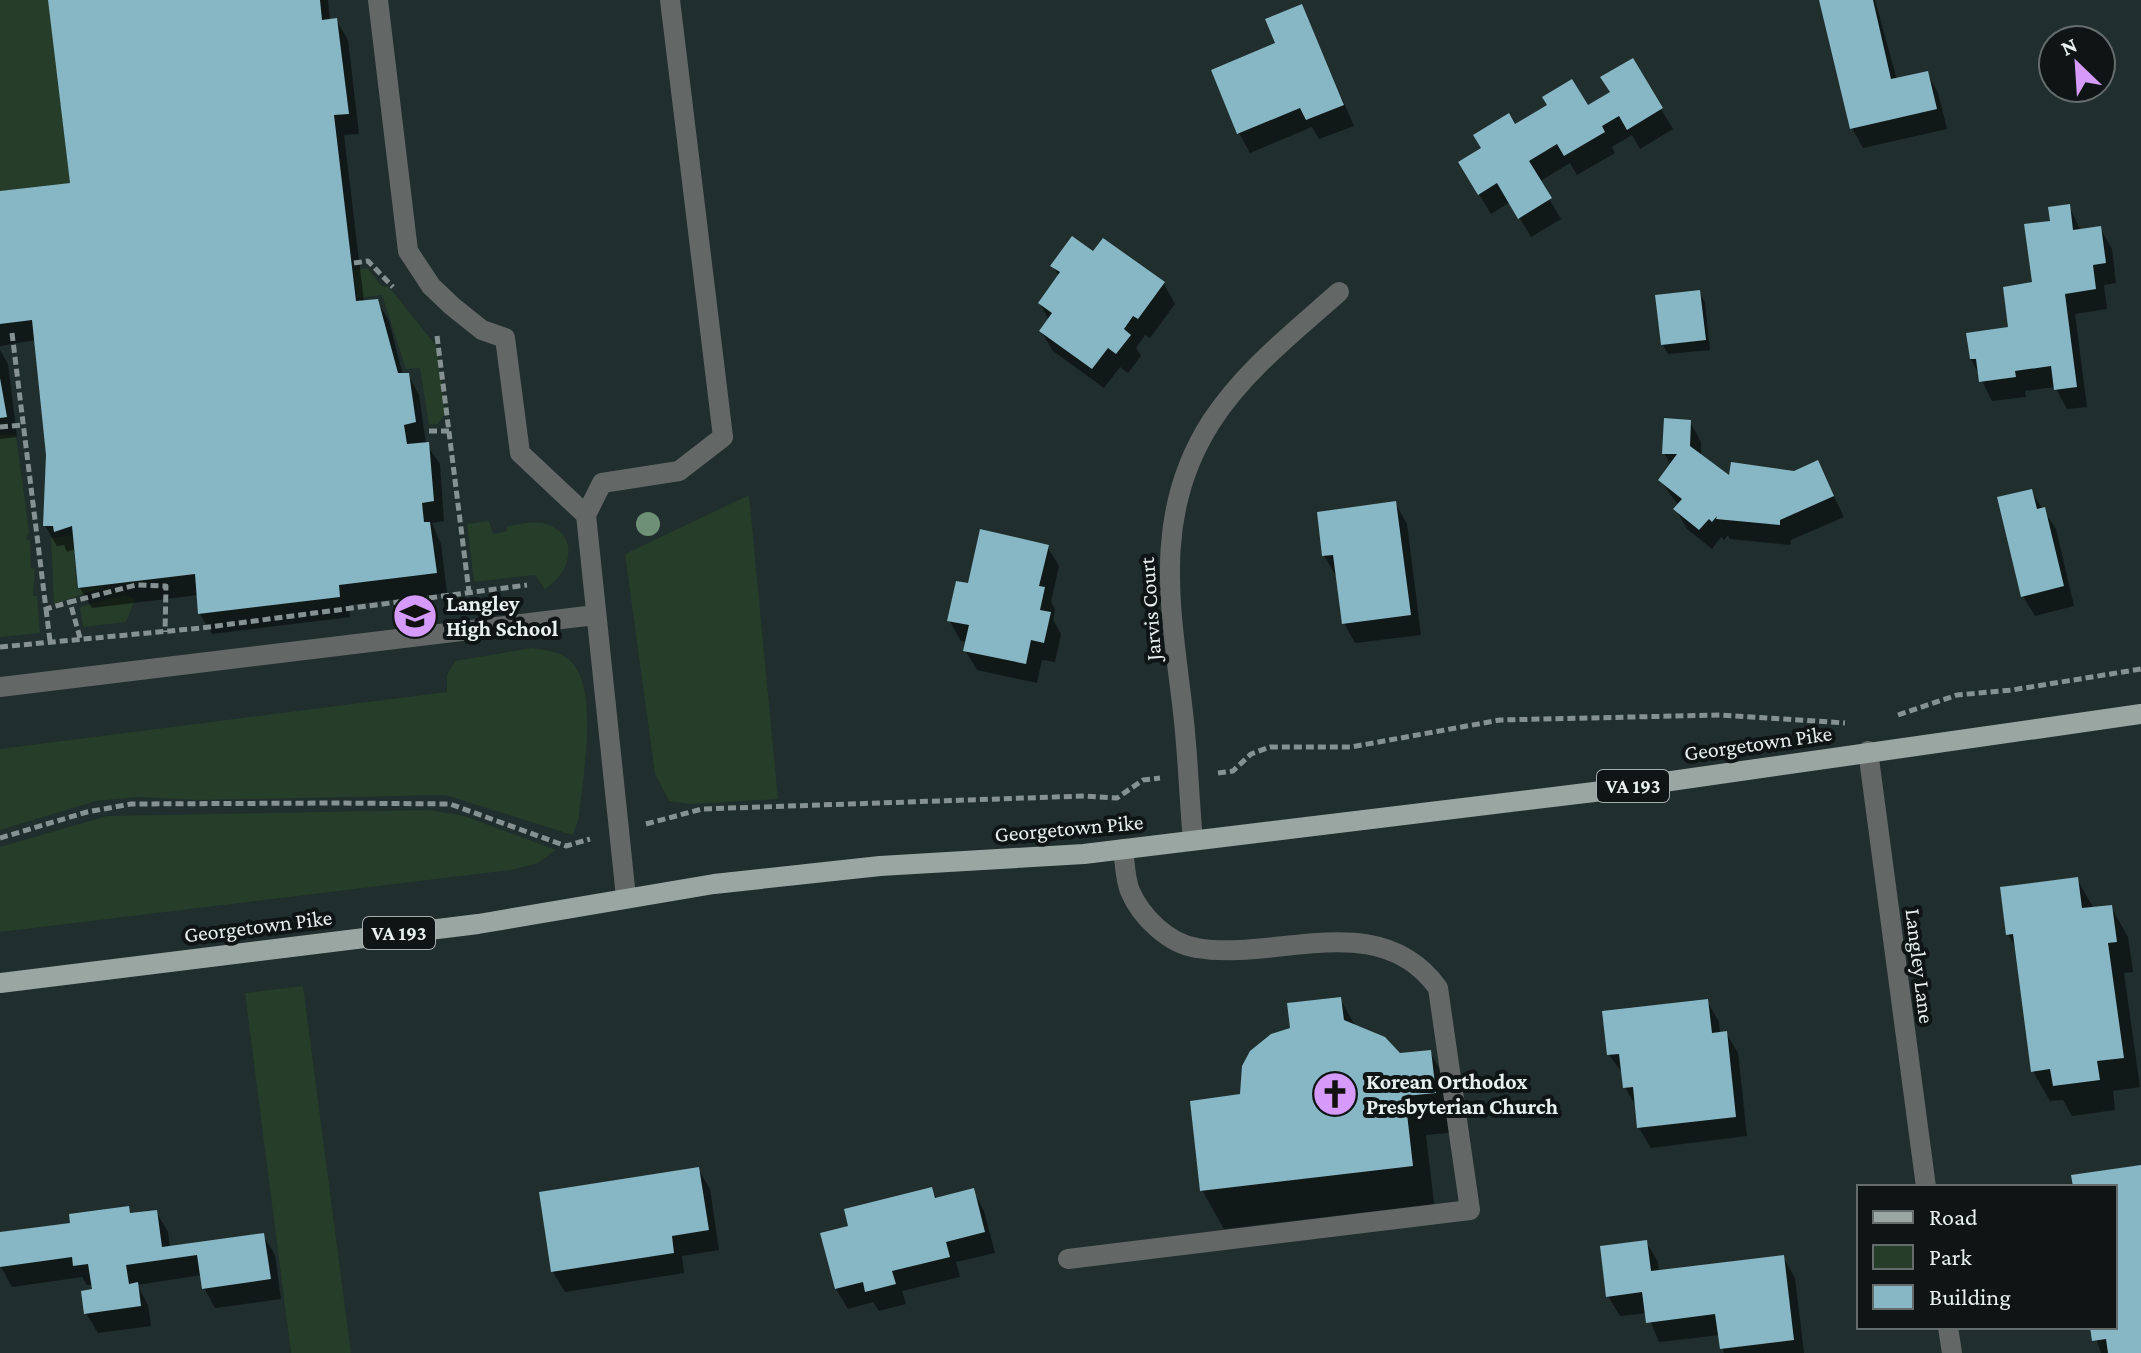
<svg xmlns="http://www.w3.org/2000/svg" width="2141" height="1353" font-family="'Crimson Pro',serif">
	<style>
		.green { fill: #263d29 }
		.shadow { fill: #0007 }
		.building { fill: #87b6c4 }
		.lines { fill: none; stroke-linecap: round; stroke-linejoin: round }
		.path { stroke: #869291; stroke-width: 5; stroke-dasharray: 8 4; stroke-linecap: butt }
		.lane { stroke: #636866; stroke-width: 20 }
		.street { stroke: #636866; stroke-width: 20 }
		.primary { stroke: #9aa6a1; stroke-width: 20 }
		.tree { fill: #6e9076 }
		.labels { text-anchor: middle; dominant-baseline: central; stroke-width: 8; stroke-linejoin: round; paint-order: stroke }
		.shield { fill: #0f1414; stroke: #a6aead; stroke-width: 2 }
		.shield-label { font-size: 20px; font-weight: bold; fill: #e7f0ef }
		.poi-label { font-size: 22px; font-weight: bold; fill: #e7f0ef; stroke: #0f1414; text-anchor: start }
		.street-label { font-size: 22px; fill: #e7f0ef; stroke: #0f1414 }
	</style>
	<rect width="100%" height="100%" fill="#202e2d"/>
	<!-- green -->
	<path class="green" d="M0,0h48l22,183 -70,8z
		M367,268l15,18 7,1 48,60 8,67 -7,10 -9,1 -9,-57 -14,1 -24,-74 -25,3 -4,-28z
		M0,435h16l13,97 -3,7 4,2 1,27 4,1 -2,27h4l3,37 -40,4z
		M749,495l29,304 -87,5 -22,-3 -14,-27 -30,-220z
		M489,521l4,13 14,-3v-5c12,-1 28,-6 39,-2 35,11 25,49 -1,65l-10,-14 -61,7 -7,-58z
		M72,535l5,54 30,-3 -53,18 -3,-66z
		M124,595l11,4 -9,23 -43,5 -3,-20z
		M532,648c12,2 27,3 36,11 33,25 14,121 11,159l-6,17 -128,-40 -246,5 -61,-3 -42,4 -96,29v-81l447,-57v-17l8,-14z
		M430,810l34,6 92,34 -18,13 -27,7 -511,62v-85l107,-31z
		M303,986l48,367h-60l-46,-360z"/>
	<!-- shadow -->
	<path class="shadow" d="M50,0h278l2,21 6,-1 12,20 11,94 -15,1 20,167 13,-1 12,20 14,54h5l11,20 7,49 14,20 4,57 -12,2 9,21 6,49 -98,12 1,12 -138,17 -12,-20 -2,-19 -106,13 -12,-20 -3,-40 -10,4 -3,-7 -7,1 -12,-20 3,-71 -12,-115 -36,6v-153l72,-8z
		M1821,0h54l22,80 30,-7 11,20 9,36 -84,19 -11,-20z
		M1302,6l52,120 -35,13 -7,-12 -62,26 -11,-20 39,-89z
		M1632,61l41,68 -33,20 -8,-14 -20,12 3,6 -38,22 -7,-12 -31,19 22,37 -30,18 -21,-35 -19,12 -31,-51 55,-36 73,-19 24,-15z
		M2069,206l12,25 19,-3 12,21 4,34 -12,2 3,24 -32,5 12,93 -20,2 -12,-22 -30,4 1,6 -34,4 -21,-42 40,-30 23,-45 18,-62z
		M1094,254l70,30 11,20 -25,34 -5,-3 -9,13 5,8 -13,17 -8,-6 -16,21 -51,-37 -12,-20 8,-11 -9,-16 19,-28 -6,-10z
		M1699,292l6,10 5,48 -42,4 -5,-9z
		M0,350l8,14 9,73 -17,2z
		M1690,422l11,20v15l27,21 66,-5 23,-11 27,55 -53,23 -1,5 -60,-6 -2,-4 -4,5 -3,-3 -9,12 -25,-20 -11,-20 3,-3 -19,-26 11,-14 -7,-13z
		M2031,491l25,38 18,77 -39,10 -12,-20z
		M1395,503l12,21 14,111 -66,8 -11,-20 -8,-47 -12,-21z
		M1047,546l12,20 -8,36 4,7 -2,11 8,14 -6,28 -13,-2 -5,23 -60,-13 -12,-20 2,-8 -6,-1 -12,-21 21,-34z
		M2077,879l17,30 17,-2 17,30 5,35 -9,1 16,114 -27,4 2,19 -43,6 -9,-16 -13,1 -17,-30 -15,-120 -10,-17z
		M1340,999l16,28 43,28 31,-3 22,39 5,41 -31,3 8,69 -210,25 -22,-39 40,-94 50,-66z
		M1707,1001l12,21 1,12 6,-1 12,20 9,83 -96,12 -12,-20 -2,-20 -12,-21 -2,-13 -14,-19z
		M2141,1167v186h-40l-9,-26h23v-140h-40z
		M698,1169l12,20 9,61 -37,6 2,17 -119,19 -12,-20z
		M931,1190l6,9 36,-8 11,20 11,42 -39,9 4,15 -58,14 4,13 -27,7 -6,-9 -25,7 -12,-20 14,-62z
		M128,1208l4,7 24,-3 12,20 2,16 93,-13 12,20 6,44 -66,9 -11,-20 -2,-13 -65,10 11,20 3,21 -53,7 -12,-20 7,-28h-6l-5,-8 -70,10 -11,-20 -1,-33 72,-10z
		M1646,1242l12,20 1,11 124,-16 12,21 9,75h-80l-4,-18 -61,7 -12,-29 -27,3 -12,-20z"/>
	<!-- building -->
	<path class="building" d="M48,0h272l2,20 15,-2 12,96 -15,1 22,186 22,-2 20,74h11l7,49 -12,3 3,19 22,-2 5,59 -12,2 2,19h6l7,51 -98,12 1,12 -142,17 -3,-40 -117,14 -6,-62 -18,6 -1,-6h-10l3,-71 -14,-135 -32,4v-133l70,-8z
		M1819,0h54l18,79 37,-8 9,38 -87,20z
		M1302,4l42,101 -38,15 -6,-12 -63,26 -26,-64 64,-27 -10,-24z
		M1633,58l30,50 -36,22 -8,-14 -17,10 3,6 -41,24 -7,-12 -28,17 23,37 -34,21 -21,-36 -19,12 -20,-33 23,-14 -8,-13 36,-22 6,11 32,-19 -5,-8 30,-18 16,26 22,-13 -10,-15z
		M2070,204l3,26 28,-4 5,37 -13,2 3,24 -31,5 12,93 -23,3 -3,-24 -36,5 1,6 -37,5 -3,-23h-6l-4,-26 42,-6 -5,-40 29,-5 -8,-58 26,-3 -2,-14z
		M1072,236l21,15 10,-13 62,44 -27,37 -5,-3 -9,13 7,6 -15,19 -8,-6 -16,21 -53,-38 13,-18 -14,-10 22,-31 -10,-6z
		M1700,290l6,50 -45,5 -6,-50z
		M0,378l7,39 -7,1z
		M1664,418l27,2 -1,26 39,29 2,-13 63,9 24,-11 16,36 -54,24v5l-64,-6 1,-3 -5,6 -3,-3 -10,11 -26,-21 9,-10 -24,-19 19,-26h-15z
		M2032,489l5,20 8,-2 19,79 -43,11 -24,-100z
		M1396,501l15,114 -69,9 -9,-69 -11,1 -5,-44z
		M980,529l69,16 -10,41 6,1 -5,23 11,2 -7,31 -13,-3 -5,24 -63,-13 6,-26 -22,-4 9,-40 12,2z
		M2078,877l4,31 30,-3 5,37 -9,1 16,115 -27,3 3,19 -47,6 -3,-17 -19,3 -18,-138 -7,1 -6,-48z
		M1341,997l3,23 41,17 15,16 31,-3 5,43 -31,3 8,70 -213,25 -10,-90 50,-7 2,-28 8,-15 21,-17 19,-6 -3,-25z
		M1708,999l4,34 15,-2 9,86 -99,11 -4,-41 -10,1 -4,-34 -12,1 -5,-44z
		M2141,1165v188h-33l-2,-14 -14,2 -2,-14h25v-140h-42l-2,-12z
		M699,1167l10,63 -37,6 2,17 -123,19 -12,-80z
		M932,1187l3,11 39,-10 11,44 -39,10 4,15 -58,14 4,13 -31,8 -2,-10 -28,7 -15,-56 28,-7 -4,-17z
		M129,1206l1,7 27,-3 5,37 102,-14 7,46 -69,10 -5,-34 -71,10 3,19 9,-2 3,24 -57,8 -3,-23 11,-2 -4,-25 -15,2 -1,-9 -72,10v-35l70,-9 -1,-9z
		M1647,1240l4,31 133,-16 10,85 -74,9 -5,-35 -69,9 -4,-31 -36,5 -6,-51z"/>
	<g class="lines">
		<!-- path -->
		<path class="path" d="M354,263l14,-2 25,26
			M12,333l34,276 24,-7
			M437,336l32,256
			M0,427l24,-2
			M429,431h21
			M46,609l4,32
			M80,638l-10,-36 66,-17 30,1 -1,46
			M0,647l201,-19 326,-43
			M1898,715l59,-20 55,-5 129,-21
			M1218,773l15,-2 18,-17 19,-7h81l149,-27 220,-5 125,8
			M646,824l56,-15 383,-13 32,2 26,-18 17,-2
			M0,838l87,-26 44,-8 203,-1 116,1 116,42 24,-7"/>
		<!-- lane -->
		<path class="lane" d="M378,0l30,251 23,35 21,20 30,24 23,8 15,115 66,62
			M0,687l595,-72
			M626,897l-40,-382 16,-32 77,-12 44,-34 -53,-437
			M1068,1259l402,-49 -32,-222c-59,-82 -162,-26 -241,-40 -28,-4 -56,-31 -67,-57 -5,-12 -5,-29 -7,-42"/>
		<!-- street -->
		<path class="street" d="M1868,751l58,436
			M1193,840c-4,-42 -5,-85 -10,-128 -12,-103 -32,-196 28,-290 33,-51 83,-90 128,-130
			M1948,1327l4,26"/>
		<!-- primary -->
		<path class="primary" d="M0,983l478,-59 236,-40 166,-18 204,-12 510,-62 547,-78"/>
	</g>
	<!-- trees -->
	<circle class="tree" cx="648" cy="524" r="12"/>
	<!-- icons -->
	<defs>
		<g id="school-disc" transform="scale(2.3)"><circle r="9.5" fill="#d69bfa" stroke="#0f1414"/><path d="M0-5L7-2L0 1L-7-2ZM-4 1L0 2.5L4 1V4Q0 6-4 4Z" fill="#111"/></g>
		<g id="church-disc" transform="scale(2.3)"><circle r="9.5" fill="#d69bfa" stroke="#0f1414"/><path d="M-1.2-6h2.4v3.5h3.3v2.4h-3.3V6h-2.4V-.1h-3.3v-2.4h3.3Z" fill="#111"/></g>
	</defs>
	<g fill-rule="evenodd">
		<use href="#school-disc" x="415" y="616"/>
		<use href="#church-disc" x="1335" y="1094"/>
	</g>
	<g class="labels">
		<!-- shield labels -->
		<g class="shield">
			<rect x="1597" y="770" width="72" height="32" rx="6"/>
			<rect x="363" y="917" width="72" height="32" rx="6"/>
		</g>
		<g class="shield-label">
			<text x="1633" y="786">VA 193</text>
			<text x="399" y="933">VA 193</text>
		</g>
		<!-- poi labels -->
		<g class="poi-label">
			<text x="446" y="603">Langley<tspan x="446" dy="25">High School</tspan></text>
			<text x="1366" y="1081">Korean Orthodox<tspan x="1366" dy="25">Presbyterian Church</tspan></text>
		</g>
		<!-- street labels -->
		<g class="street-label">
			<text transform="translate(1150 609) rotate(-94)">Jarvis Court</text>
			<text transform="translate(1758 743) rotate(-8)">Georgetown Pike</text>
			<text transform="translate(1069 828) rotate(-5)">Georgetown Pike</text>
			<text transform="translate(258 926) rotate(-7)">Georgetown Pike</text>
			<text transform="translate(1920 966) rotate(83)">Langley Lane</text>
		</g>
	</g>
	<!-- legend -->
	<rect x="1857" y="1185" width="260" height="144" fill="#0f1414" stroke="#656c6c" stroke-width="2"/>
	<rect x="1873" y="1211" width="40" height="12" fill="#9aa6a1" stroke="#656c6c" stroke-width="2"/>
	<text x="1929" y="1225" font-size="24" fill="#e7f0ef">Road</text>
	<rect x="1873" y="1245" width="40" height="24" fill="#263d29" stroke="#656c6c" stroke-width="2"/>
	<text x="1929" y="1265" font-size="24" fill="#e7f0ef">Park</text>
	<rect x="1873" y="1285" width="40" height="24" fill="#87b6c4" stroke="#656c6c" stroke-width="2"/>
	<text x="1929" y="1305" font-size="24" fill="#e7f0ef">Building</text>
	<!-- north arrow -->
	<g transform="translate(2077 64) rotate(335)"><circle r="38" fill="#0f1414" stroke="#656c6c" stroke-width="2"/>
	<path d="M0-6L14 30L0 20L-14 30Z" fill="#d69bfa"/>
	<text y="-12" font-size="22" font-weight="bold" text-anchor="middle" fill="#e7f0ef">N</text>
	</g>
</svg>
